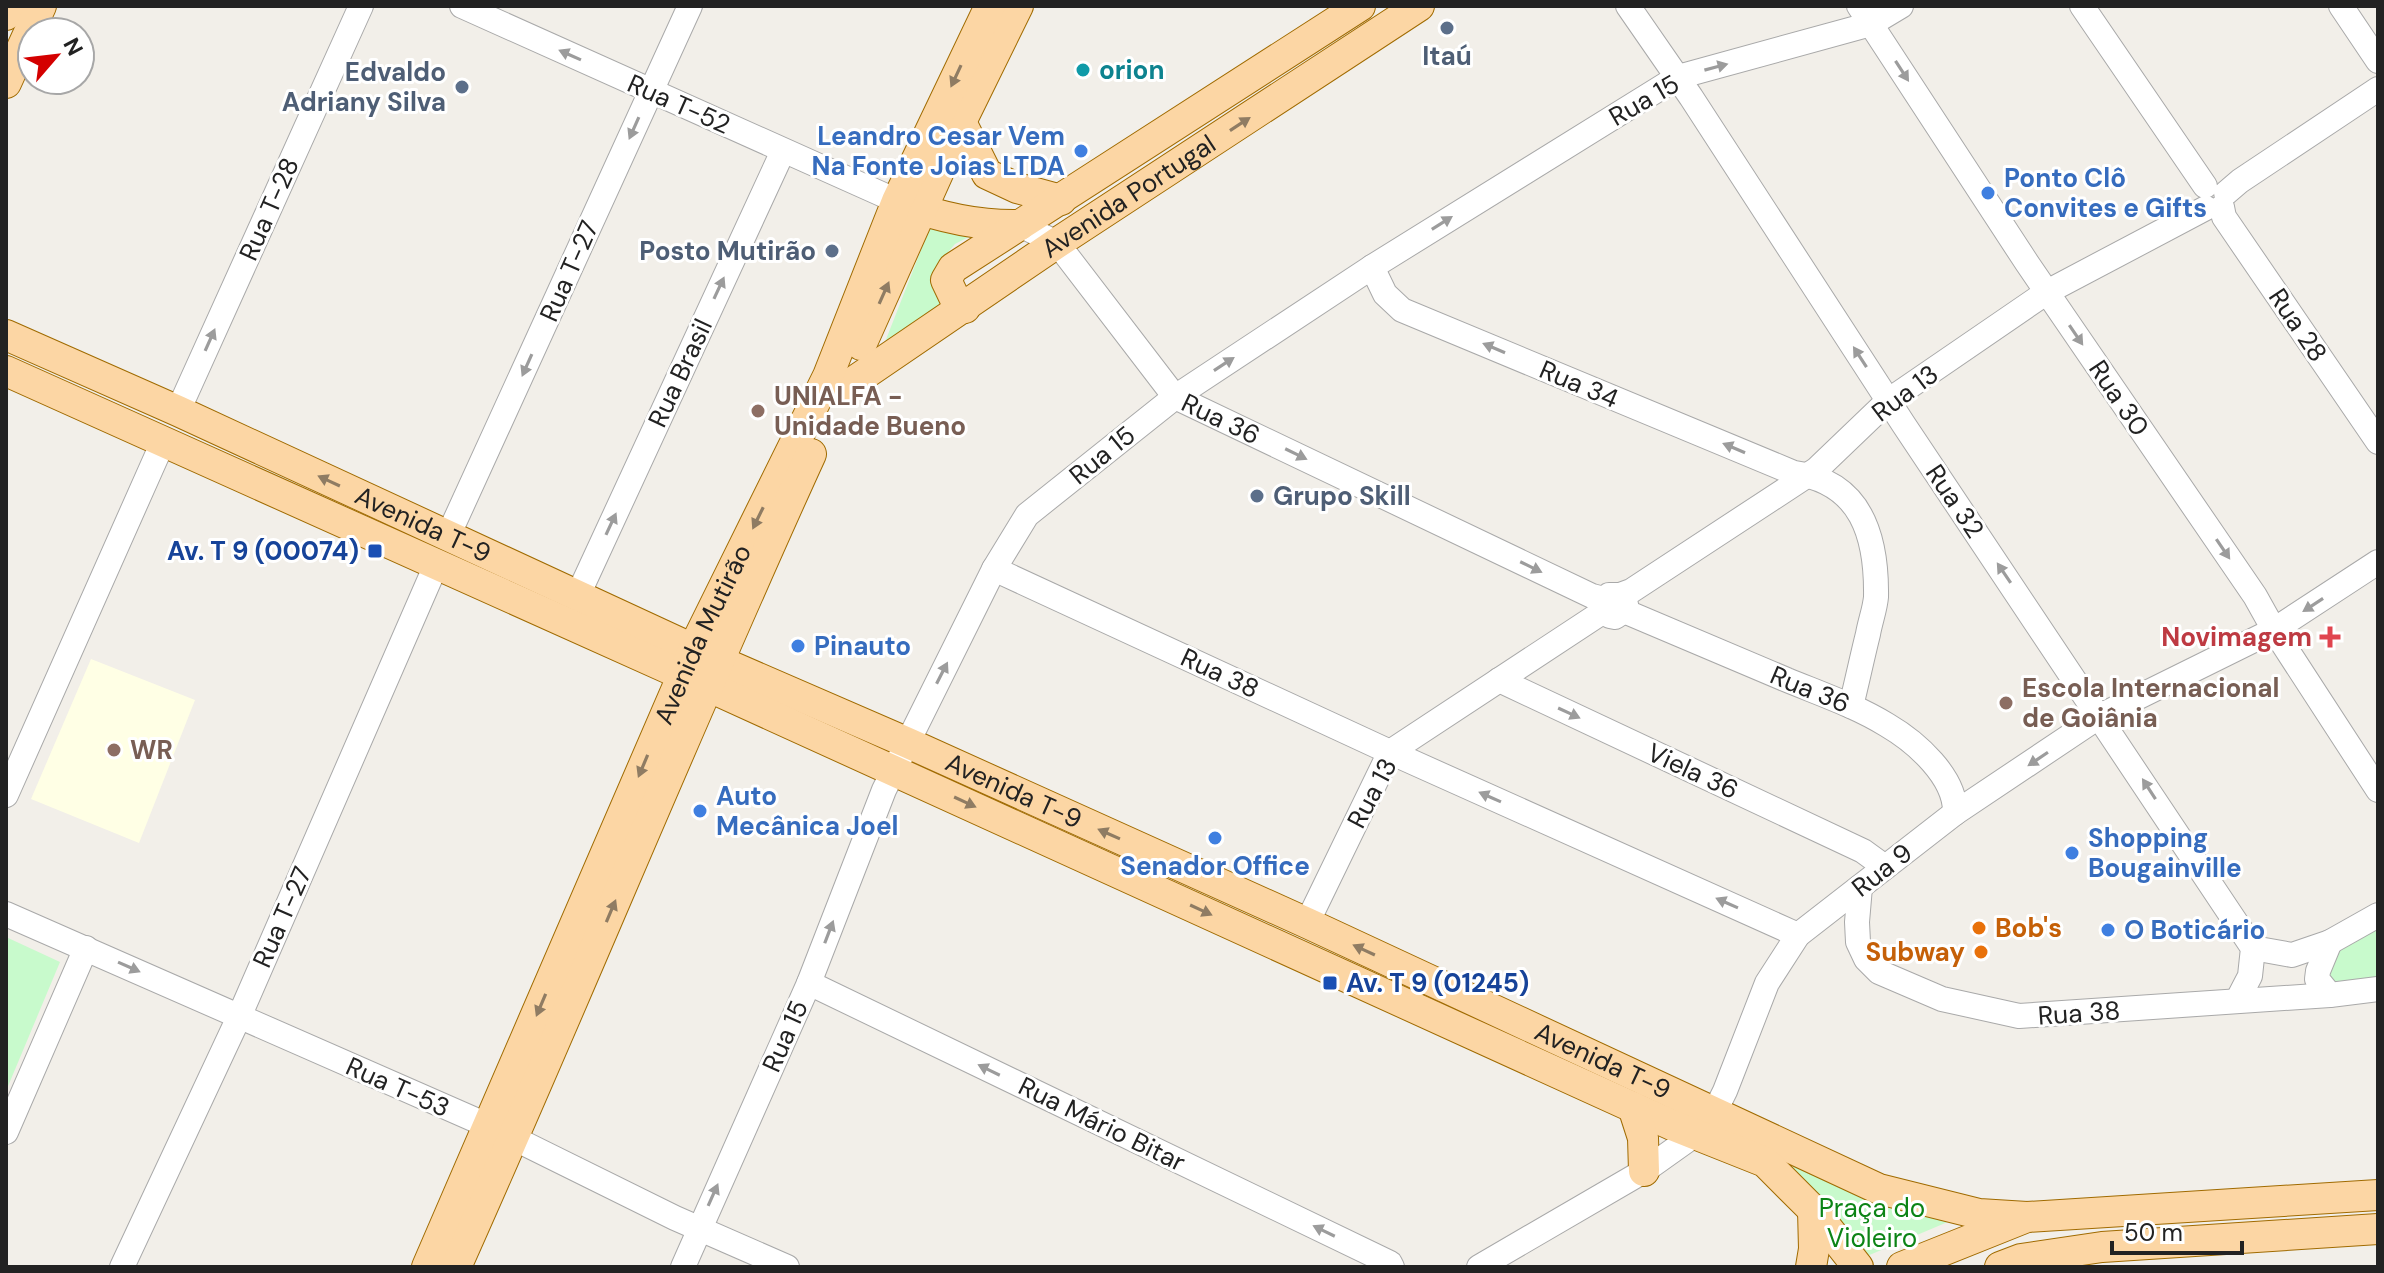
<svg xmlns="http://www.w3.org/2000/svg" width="2384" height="1273" font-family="'DM Sans',sans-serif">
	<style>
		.education { fill: #ffffe5 }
		.park { fill: #c8facc }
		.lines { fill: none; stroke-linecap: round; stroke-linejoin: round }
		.minor-casing { stroke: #a9a9a9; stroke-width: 26 }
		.major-casing { stroke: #a06b00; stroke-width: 32 }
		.minor { stroke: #fff; stroke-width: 24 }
		.major { stroke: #fcd6a4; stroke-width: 30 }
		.oneway { fill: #9c9c9c }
		.oneway2 { fill: #8f7c63 }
		.service-dot { fill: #5c6f8a; stroke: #fff; stroke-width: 3 }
		.culture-dot { fill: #0f9aa8; stroke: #fff; stroke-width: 3 }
		.shop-dot { fill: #3f7fe0; stroke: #fff; stroke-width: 3 }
		.education-dot { fill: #8d6e63; stroke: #fff; stroke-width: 3 }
		.transit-dot { fill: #1a4fb4; stroke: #fff; stroke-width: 3 }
		.health-dot { fill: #e0444e; stroke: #fff; stroke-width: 3 }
		.food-dot { fill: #e8710a; stroke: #fff; stroke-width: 3 }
		.labels { text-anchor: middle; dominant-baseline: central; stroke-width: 6; stroke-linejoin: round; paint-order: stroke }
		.service-label { font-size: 26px; font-weight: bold; fill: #4e5e75; stroke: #fff; text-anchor: end }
		.culture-label { font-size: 26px; font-weight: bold; fill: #0d838f; stroke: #fff; text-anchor: start }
		.street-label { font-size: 26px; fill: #222; stroke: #fff }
		.shop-label { font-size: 26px; font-weight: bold; fill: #366cbe; stroke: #fff; text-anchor: start }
		.education-label { font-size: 26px; font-weight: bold; fill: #785e54; stroke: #fff; text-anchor: start }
		.transit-label { font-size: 26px; font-weight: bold; fill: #164399; stroke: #fff; text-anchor: end }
		.health-label { font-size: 26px; font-weight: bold; fill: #be3a42; stroke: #fff; text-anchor: end }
		.food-label { font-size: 26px; font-weight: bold; fill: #c56008; stroke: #fff; text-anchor: start }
		.park-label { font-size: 26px; fill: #0c8416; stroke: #fff }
	</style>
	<rect width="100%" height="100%" fill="#f2efe9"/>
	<!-- education -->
	<path class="education" d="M91,659l104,41 -56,143 -108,-44z"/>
	<!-- park -->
	<path class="park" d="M934,217l52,11 -31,16 -18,21 9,34 -24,20 -37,23z
		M2378,924v57l-50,5 3,-29z
		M6,937l54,25 -54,129z
		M1742,1136l220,80 -102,43z"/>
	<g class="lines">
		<!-- minor casing -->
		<g class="minor-casing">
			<g id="minor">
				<path d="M462,6l435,195"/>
				<path d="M1628,6l63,91 213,328 349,523 -3,28 -13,25"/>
				<path d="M1859,6l168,257 228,333 19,34 104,160"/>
				<path d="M2082,6l123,180"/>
				<path d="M2341,6l37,55"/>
				<path d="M2226,193l14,-12 138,-92"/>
				<path d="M2222,207l2,10 154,225"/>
				<path id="s1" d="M1020,225l37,18 118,154 417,199 12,3"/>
				<path d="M1372,267l13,27 17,16 392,163c68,9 83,64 82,124 -1,12 -6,25 -8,37 -6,24 -11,48 -17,72"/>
				<path d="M178,411l183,-405"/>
				<path d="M448,536l242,-530"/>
				<path d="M994,569l396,183 408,183"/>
				<path d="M578,595l205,-444"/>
				<path d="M1620,595l6,9 -2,7 -9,6 -5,-1 -7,-11 6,-10h11l11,-4 186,-122 71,-68 159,-109 159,-84"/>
				<path id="s2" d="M1624,611c55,23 109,46 163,69 34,14 69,26 100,45 29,17 69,52 68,88"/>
				<path d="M1499,680l364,171 22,16"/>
				<path d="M6,795l157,-353"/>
				<path d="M1860,887l-3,35 1,20 8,17 13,13 63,27 77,17 311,-21 48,-6"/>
				<path d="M6,914l483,212 186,92 112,49"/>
				<path d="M1307,923l83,-171 214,-141"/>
				<path d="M2253,948l39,7 38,-13 48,-27"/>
				<path d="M809,983l581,280 2,4"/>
				<path d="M2330,995l-13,-16 1,-8 12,-29"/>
				<path d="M6,1132l80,-184"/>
				<path d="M122,1267l117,-250 197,-452"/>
				<path d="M683,1267l126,-284 75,-193 110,-221 33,-54 148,-118 197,-130 306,-190 193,-53 30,-18"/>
				<path d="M1479,1267l165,-96 52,-37 18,-21 11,-22 42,-108 31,-48 157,-122 145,-97 174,-86 104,-68"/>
			</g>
		</g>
		<!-- major casing -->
		<g class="major-casing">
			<g id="major">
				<path d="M6,15l4,-9"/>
				<path d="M6,83l35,-77"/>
				<path d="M961,122l26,52 30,14 44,12"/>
				<path d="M905,204c37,14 76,22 115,21"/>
				<path d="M965,308l-9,-7 -10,-21 7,-12 407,-262"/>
				<path id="s3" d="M6,335l172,76 541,250 189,82 399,180 572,266 100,25 48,3"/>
				<path d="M861,345l100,-223 57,-116"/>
				<path d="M6,371l677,304 989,450 93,37 48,48 45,57"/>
				<path id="s4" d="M840,391l217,-148 362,-237"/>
				<path d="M1633,1107l10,31 1,33"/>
				<path id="s5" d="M427,1267l273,-632 128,-259 69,-175 93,-195"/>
				<path d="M456,1267c121,-270 232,-544 355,-813"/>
				<path d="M1811,1267l3,-18 -1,-39"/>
				<path d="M1902,1267l125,-50 351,-22"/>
				<path d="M2000,1267l21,-8 81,-12 276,-18"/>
			</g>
		</g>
		<!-- minor -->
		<use href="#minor" class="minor"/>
		<!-- major -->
		<use href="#major" class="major"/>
	</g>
	<!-- one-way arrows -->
	<defs><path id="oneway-solid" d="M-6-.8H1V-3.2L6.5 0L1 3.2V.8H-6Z" transform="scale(2)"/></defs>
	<g class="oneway">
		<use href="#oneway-solid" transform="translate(570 55) rotate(-156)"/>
		<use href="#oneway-solid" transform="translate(1716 67) rotate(-15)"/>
		<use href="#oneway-solid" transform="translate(1902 71) rotate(57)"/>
		<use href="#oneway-solid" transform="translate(634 128) rotate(114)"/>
		<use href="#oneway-solid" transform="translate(1442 223) rotate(-32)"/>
		<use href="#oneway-solid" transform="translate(719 288) rotate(-65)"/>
		<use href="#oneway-solid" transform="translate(2076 335) rotate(56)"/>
		<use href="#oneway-solid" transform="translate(210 340) rotate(-66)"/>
		<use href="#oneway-solid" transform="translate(1494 348) rotate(-157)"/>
		<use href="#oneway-solid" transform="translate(1860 357) rotate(-123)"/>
		<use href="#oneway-solid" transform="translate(1224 364) rotate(-33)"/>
		<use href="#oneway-solid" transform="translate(527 365) rotate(114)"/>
		<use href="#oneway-solid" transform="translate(1734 448) rotate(-157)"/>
		<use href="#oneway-solid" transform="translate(1296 454) rotate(26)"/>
		<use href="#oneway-solid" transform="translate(611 524) rotate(-65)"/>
		<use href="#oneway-solid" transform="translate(2223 549) rotate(56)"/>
		<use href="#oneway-solid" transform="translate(1531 567) rotate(26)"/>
		<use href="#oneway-solid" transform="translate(2004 573) rotate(-124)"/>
		<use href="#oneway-solid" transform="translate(2313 605) rotate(147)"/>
		<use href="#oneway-solid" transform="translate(942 673) rotate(-63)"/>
		<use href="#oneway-solid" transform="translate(1569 713) rotate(25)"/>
		<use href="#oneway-solid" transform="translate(2038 759) rotate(146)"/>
		<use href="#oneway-solid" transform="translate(2149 789) rotate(-123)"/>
		<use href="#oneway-solid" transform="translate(1490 797) rotate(-156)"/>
		<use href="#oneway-solid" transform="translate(1727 903) rotate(-156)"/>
		<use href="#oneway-solid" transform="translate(829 932) rotate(-69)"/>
		<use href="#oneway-solid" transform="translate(129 967) rotate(24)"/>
		<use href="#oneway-solid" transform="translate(989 1070) rotate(-154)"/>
		<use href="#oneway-solid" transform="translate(713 1195) rotate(-66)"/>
		<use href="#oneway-solid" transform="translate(1324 1231) rotate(-154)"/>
	</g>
	<g class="oneway2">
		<use href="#oneway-solid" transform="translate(956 76) rotate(115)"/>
		<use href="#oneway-solid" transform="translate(1240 124) rotate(-33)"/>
		<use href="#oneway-solid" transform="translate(884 293) rotate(-66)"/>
		<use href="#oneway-solid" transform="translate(329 481) rotate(-155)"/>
		<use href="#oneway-solid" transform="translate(758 518) rotate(116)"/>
		<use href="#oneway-solid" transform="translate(643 766) rotate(113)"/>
		<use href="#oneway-solid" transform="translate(965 802) rotate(25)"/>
		<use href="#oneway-solid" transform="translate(1109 834) rotate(-156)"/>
		<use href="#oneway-solid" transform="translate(1201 910) rotate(25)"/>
		<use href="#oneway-solid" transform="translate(611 911) rotate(-67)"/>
		<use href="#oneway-solid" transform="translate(1364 950) rotate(-155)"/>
		<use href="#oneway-solid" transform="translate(541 1005) rotate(113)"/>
	</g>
	<!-- markers -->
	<g class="service-dot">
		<circle cx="1447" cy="28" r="8"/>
		<circle cx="462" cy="87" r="8"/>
		<circle cx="832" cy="251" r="8"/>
		<circle cx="1257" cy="496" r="8"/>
	</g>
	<circle class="culture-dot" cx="1083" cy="70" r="8"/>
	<g class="shop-dot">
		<circle cx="1081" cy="151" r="8"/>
		<circle cx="1988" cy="193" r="8"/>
		<circle cx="798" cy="646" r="8"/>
		<circle cx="700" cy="811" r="8"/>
		<circle cx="1215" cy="838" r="8"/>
		<circle cx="2072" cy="853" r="8"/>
		<circle cx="2108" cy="930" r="8"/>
	</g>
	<g class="education-dot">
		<circle cx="758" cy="411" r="8"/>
		<circle cx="2006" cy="703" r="8"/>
		<circle cx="114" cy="750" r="8"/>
	</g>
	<g class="transit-dot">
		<rect x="367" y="543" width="16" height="16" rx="4"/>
		<rect x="1322" y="975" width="16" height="16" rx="4"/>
	</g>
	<path class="health-dot" d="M2326 625h8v8h8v8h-8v8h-8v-8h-8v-8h8z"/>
	<g class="food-dot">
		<circle cx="1979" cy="928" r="8"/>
		<circle cx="1981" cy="952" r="8"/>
	</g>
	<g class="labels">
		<!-- service labels -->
		<g class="service-label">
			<text x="1447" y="56" text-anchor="middle">Itaú</text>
			<text x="446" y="72">Edvaldo<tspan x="446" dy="30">Adriany Silva</tspan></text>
			<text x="816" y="251">Posto Mutirão</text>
			<text x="1273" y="496" text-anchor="start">Grupo Skill</text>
		</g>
		<!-- culture labels -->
		<g class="culture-label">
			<text x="1099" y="70">orion</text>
		</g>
		<!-- street labels -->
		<g class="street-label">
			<text transform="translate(1644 100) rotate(-30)">Rua 15</text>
			<text transform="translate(679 104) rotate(24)">Rua T-52</text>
			<text stroke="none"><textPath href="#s4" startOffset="348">Avenida Portugal</textPath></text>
			<text transform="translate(269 209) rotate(-66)">Rua T-28</text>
			<text transform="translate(569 271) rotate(-66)">Rua T-27</text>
			<text transform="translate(2298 325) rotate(56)">Rua 28</text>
			<text transform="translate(680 373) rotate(-65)">Rua Brasil</text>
			<text transform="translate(1579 384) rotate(23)">Rua 34</text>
			<text transform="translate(1905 393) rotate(-37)">Rua 13</text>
			<text transform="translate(2119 398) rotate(56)">Rua 30</text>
			<text stroke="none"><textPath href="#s1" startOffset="286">Rua 36</textPath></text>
			<text transform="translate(1102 455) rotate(-39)">Rua 15</text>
			<text transform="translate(1955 501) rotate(56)">Rua 32</text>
			<text stroke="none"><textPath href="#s3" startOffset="458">Avenida T-9</textPath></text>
			<text stroke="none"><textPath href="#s5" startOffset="690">Avenida Mutirão</textPath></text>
			<text transform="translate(1220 673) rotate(25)">Rua 38</text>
			<text stroke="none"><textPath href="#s2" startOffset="202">Rua 36</textPath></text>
			<text transform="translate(1693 771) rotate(25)">Viela 36</text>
			<text stroke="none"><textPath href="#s3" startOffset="1106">Avenida T-9</textPath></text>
			<text transform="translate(1372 793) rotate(-62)">Rua 13</text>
			<text transform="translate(1882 870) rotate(-38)">Rua 9</text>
			<text transform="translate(282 917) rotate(-66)">Rua T-27</text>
			<text transform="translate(2079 1013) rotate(-4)">Rua 38</text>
			<text transform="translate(785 1036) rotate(-66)">Rua 15</text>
			<text stroke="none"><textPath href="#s3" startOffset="1754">Avenida T-9</textPath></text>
			<text transform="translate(398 1087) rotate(24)">Rua T-53</text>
			<text transform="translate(1102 1124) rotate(26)">Rua Mário Bitar</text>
		</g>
		<!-- shop labels -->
		<g class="shop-label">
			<text x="1065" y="136" text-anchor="end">Leandro Cesar Vem<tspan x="1065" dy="30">Na Fonte Joias LTDA</tspan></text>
			<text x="2004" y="178">Ponto Clô<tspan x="2004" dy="30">Convites e Gifts</tspan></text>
			<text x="814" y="646">Pinauto</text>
			<text x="716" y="796">Auto<tspan x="716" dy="30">Mecânica Joel</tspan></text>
			<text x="2088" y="838">Shopping<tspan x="2088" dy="30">Bougainville</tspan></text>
			<text x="1215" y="866" text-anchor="middle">Senador Office</text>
			<text x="2124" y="930">O Boticário</text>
		</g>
		<!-- education labels -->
		<g class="education-label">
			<text x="774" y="396">UNIALFA -<tspan x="774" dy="30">Unidade Bueno</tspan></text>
			<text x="2022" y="688">Escola Internacional<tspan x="2022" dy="30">de Goiânia</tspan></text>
			<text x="130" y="750">WR</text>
		</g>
		<!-- transit labels -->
		<g class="transit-label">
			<text x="359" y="551">Av. T 9 (00074)</text>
			<text x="1346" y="983" text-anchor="start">Av. T 9 (01245)</text>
		</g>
		<!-- health labels -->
		<g class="health-label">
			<text x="2312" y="637">Novimagem</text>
		</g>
		<!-- food labels -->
		<g class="food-label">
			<text x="1995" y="928">Bob's</text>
			<text x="1965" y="952" text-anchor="end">Subway</text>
		</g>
		<!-- park labels -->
		<g class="park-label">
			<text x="1872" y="1208">Praça do<tspan x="1872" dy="30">Violeiro</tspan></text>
		</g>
	</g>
	<!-- border -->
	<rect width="2384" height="1273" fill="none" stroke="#222222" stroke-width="16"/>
	<!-- north arrow -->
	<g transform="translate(56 56) rotate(62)"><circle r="38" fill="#ffffff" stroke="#a7a7a7" stroke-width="2"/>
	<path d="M0-6L14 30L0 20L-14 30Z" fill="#d40000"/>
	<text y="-12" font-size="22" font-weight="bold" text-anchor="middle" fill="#222222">N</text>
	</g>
	<!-- scale -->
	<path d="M2112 1241v12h130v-12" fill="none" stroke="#222222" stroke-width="4"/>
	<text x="2124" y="1241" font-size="24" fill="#222222" stroke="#ffffff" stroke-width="6" paint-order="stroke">50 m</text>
</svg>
